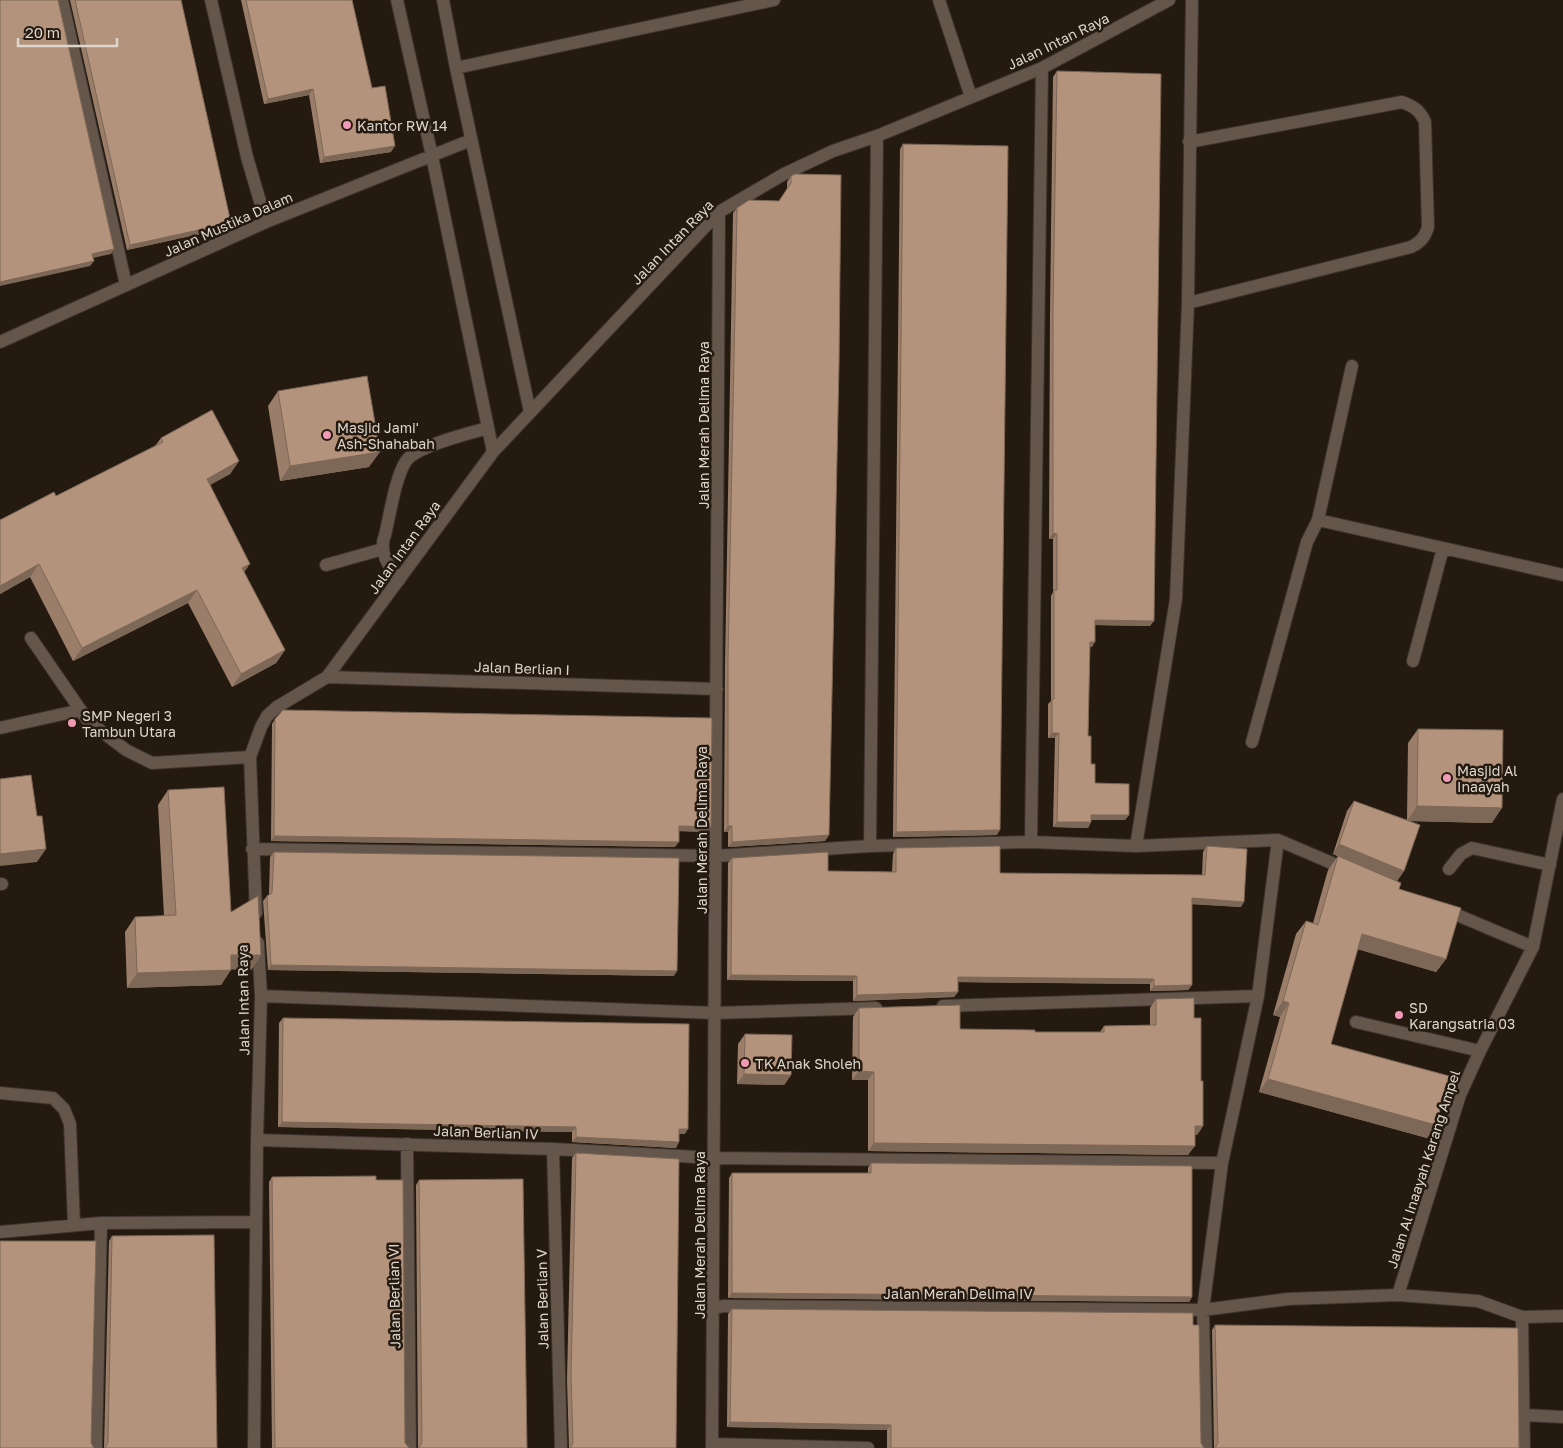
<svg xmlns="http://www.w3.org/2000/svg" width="1563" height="1448" font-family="'Golos Text',sans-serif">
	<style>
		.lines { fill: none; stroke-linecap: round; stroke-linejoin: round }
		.service-casing { stroke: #3c332d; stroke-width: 14 }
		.minor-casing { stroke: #3c332d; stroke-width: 14 }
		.service { stroke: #64564a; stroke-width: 12 }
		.minor { stroke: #64564a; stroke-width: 12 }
		.wall { fill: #9a7e6a }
		.shaded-wall { fill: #7d6756 }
		.building { fill: #b3937b; stroke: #7d6756 }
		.poi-dot { fill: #f09ab6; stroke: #251a0f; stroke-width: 2 }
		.labels { text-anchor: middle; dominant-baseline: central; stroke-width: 5; stroke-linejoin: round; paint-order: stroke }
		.street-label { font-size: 14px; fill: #ded6ce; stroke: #251a0f }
		.poi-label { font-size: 14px; fill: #ded6ce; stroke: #251a0f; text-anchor: start }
	</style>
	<rect width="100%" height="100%" fill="#251a0f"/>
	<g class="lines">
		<!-- service casing -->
		<g class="service-casing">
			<path id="service" d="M326,565l57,-16
				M399,580c-10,-13 -21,-29 -14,-45 5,-20 10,-57 21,-74 10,-15 64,-28 82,-33
				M31,638l57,83 38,29 26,13 98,-6
				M0,728l81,-18
				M1449,869l12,-15 11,-6 78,17
				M1356,1022l124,29"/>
		</g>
		<!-- minor casing -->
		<g class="minor-casing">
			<path id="minor" d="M62,0l64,285
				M211,0l36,157 19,65
				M397,0l35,156 61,296
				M443,0l13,68 74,344
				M939,0l32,97
				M456,68l318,-68
				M1188,303l223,-56c10,-5 14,-10 17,-20l-3,-105c-5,-12 -12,-16 -23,-20l-213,40
				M0,342l266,-120 205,-82
				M1318,520l34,-154
				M1413,661l30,-113
				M327,677l390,12
				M1252,742l55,-200 11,-22 245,55
				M1031,842l11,-774
				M870,846l7,-710
				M1136,846l40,-247 12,-296 4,-303
				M252,849l464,7 154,-10 161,-4 105,4 142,-6 70,30
				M0,884h2
				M1443,909l90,38
				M256,913l-6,-156 11,-30 6,-11 10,-9 50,-30 166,-225 226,-240 65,-38 49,-23 44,-15 165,-68 127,-68
				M261,996l454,17 161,-5
				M943,1006l315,-10
				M0,1093l53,5 11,11 6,15 4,100
				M257,1140l296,9 161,9 508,5
				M407,1144l3,304
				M553,1149l8,299
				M0,1232l101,-9 155,-1
				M1398,1295l62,-200 20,-44 53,-104 30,-148
				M713,1308l11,-2 479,4 85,-11 110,-4 80,6 44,16 2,131
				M1522,1317l41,-1
				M1524,1415l39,2
				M712,1444l156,4
				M96,1448l5,-225
				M254,1448l3,-308 4,-144 -3,-53
				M712,1448l7,-1236
				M1206,1448l-3,-138 19,-147 36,-167 20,-156"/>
		</g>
		<!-- service -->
		<use href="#service" class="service"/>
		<!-- minor -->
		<use href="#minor" class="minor"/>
	</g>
	<!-- wall -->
	<path class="wall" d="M70,0h111l50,223 -4,5 -100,22z
		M241,0h111l20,88 19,64 -71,11 -11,-68 -45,9z
		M1057,71l93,555 -55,-1 -3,22h-2l-2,89 3,28 4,19 34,32 -4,5h-34v2l-3,6 -35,-1 2,-89h-7v-34l3,-3v-105l2,-4v-53h-4l1,-227 3,-235z
		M903,144l94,691 -104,2 7,-688z
		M791,176l38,659 -4,6 -97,6v-15h-4l1,-167 8,-452 4,-5 42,-7 8,-12v-7z
		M278,391l91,76 -89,14 -12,-75z
		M161,438l78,23 -9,13 -20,11 34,87 41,78 -9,13 -44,24 -44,-84 -115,58 -43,-84 -30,17v-74l56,-24 99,-50z
		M275,719l432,113 -28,-1 -4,16 -404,-6 1,-117z
		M1418,729l74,94 -82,-2 -6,50 -7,10 -64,-27 14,-43 7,-10 53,19 1,-77z
		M168,790l63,122 30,43 -10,15 -20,-1 -10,16 -94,3 -2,-56 10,-15 29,-1 -6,-111z
		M1207,846l34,61 -49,-3v81l-4,5 -38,1v-7l-192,-2v10l-4,5 -101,4v-20l-126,-1 1,-117 4,-5 96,13 64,1 1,-18 3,-6 104,25 202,2 1,-23z
		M274,852l400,124 -406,-6 -5,-69 4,-5 2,-1 1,-38z
		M1338,856l61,33 47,70 -10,13 -78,-23 -27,95 105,81 -9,13 -168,-46 21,-75 -7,-2 23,-81 10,-13 7,2 15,-53z
		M1156,999l38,19 7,63 2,45 -6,9h-2l-7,20 -320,-4v-71h-16l1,-63 6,-9 101,21 75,3h65l4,-6 46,-1v-17z
		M283,1018l402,116h-6l-3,14 -104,-6v-10l-294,-5 1,-104z
		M745,1034l46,41 -7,10 -47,-1 1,-40z
		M576,1153l100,295h-107l-2,-69 5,-221z
		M871,1163l321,134 -3,5 -461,-4 1,-120 3,-5h136v-5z
		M272,1177l104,3 29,263 4,5h-137l-3,-266z
		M419,1180l108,268h-109l-2,-263z
		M112,1236l105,212h-113l5,-207z
		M732,1309l461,16 8,118 3,5h-317v-18l-160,-3 1,-113z
		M1215,1325l304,123h-305l-2,-118z"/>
	<!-- shaded-wall -->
	<path class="shaded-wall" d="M313,89l-4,6 -45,9 4,-5z
		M395,146l-4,6 -71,11 4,-6z
		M231,223l-4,5 -100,22 3,-5z
		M114,249l-3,5 -23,5 4,-5z
		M94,261l-4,5 -90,20v-4z
		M380,452l-11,15 -89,14 10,-15z
		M239,461l-9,13 -33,18 10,-13z
		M1053,533l4,1 -4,5h-4z
		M39,564l-9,13 -30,17v-8z
		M250,564l-9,13 1,-9z
		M197,590l-9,13 -115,58 9,-13z
		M1095,620l59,1 -4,5 -59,-1z
		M1090,642h5l-3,5h-5z
		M285,650l-9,13 -44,24 9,-13z
		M1052,733h7l-4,5h-7z
		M1417,806l85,2 -10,15 -85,-2z
		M1091,815h38l-4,5h-37z
		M1057,822h34l-3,6 -35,-1z
		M679,826l32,1 -4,5 -32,-1z
		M728,826h4l-4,6h-4z
		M1000,830l-3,5 -104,2 3,-5z
		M829,835l-4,6 -97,6 4,-5z
		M274,836l405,6 -4,5 -404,-6z
		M1339,844l65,27 -7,10 -64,-27z
		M46,849l-9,13 -37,4v-12z
		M1192,898l52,4 -3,5 -53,-3z
		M1362,934l84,25 -10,13 -83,-24z
		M231,955h30l-10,15 -30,-1z
		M271,965l406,6 -3,5 -406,-6z
		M231,970l-10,15 -94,3 10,-15z
		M731,975l126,1 -4,5 -126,-1z
		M958,977l196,2 -4,5 -196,-2z
		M1192,985l-4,5 -38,1 4,-5z
		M958,992l-4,5 -101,4 4,-6z
		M1283,1001l6,2 -9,14 -7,-2z
		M859,1071l15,1 -6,8h-16z
		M744,1074l47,1 -7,10 -47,-1z
		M1268,1079l168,46 -9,13 -168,-46z
		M282,1122l294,5 -4,5 -294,-5z
		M1195,1126h8l-6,9h-9z
		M679,1129h9l-3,5h-9z
		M576,1137l103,5 -3,6 -104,-6z
		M874,1143l321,3 -7,9 -320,-4z
		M732,1293l460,4 -3,5 -461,-4z
		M730,1422l161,3 -4,5 -160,-3z"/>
	<!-- building -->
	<path class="building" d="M0,0h58l56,249 -22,5 2,7 -94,21z
		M75,0h106l50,223 -101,22z
		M246,0h106l20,88 13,-2 10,60 -71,11 -11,-68 -45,10z
		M1057,71l104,3 -7,547 -59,-1v22h-5l-2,94h3v28h4v19l34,1v31h-38v7h-34l2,-89h-7v-34h2v-109h3v-56l-4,-1v-226z
		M903,144l105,2 -8,684 -104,2z
		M795,174l46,1 -2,190 -10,470 -97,7v-16h-4v-166l9,-452 12,-8 30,1 12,-18v-7z
		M367,376l13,76 -90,14 -12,-75z
		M212,410l27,51 -32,18 43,85 -8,4 43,82 -44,24 -44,-84 -115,58 -43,-84 -39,22v-66l54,-28 2,4 107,-54 -2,-4z
		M283,710l429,8 -1,109 -32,-1v16l-405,-6 1,-117z
		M1418,729l85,1 -1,78 -85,-2z
		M31,775l6,41h5l4,33 -46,5v-75z
		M224,787l7,125 27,-16 3,59h-30v15l-94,3 -2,-56 41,-2 -8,-125z
		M1354,801l66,24 -16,46 -65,-27z
		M1000,846v27l205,2 2,-29 40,3 -3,53 -52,-4v87l-38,1v-7l-196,-2v15l-101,3v-19l-126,-1 1,-117 96,-6v19l68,1v-24z
		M274,852l405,6 -2,113 -406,-6 -4,-69 5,-3z
		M1338,856l63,27 -2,6 62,19 -15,51 -84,-25 -31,110 118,32 -13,49 -168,-46 21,-76 -6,-2 23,-80 12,4z
		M1194,998v20h7v63h2v45h-8v20l-321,-3v-71l-15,-1v-63l101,-3v24l75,1v2h69v-6l52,-1v-26z
		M283,1018l406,6 -1,105h-9v13l-103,-5v-10l-294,-5z
		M745,1034l47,1 -1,40 -47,-1z
		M576,1153l103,6 -3,289h-106l1,-1 2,-4 -2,-69z
		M871,1163l321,3v131l-460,-4v-120h139z
		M376,1176v4h27l2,263 4,5h-134l-3,-271z
		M523,1179l4,269h-108l3,-5 -3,-263z
		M214,1235l3,213h-112l3,-5 4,-207z
		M0,1241h96l-5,202 3,5h-94z
		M732,1309l461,4v12h6l2,118 3,5h-313v-23l-161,-3z
		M1215,1325l303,3 1,120h-304l3,-5z"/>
	<!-- markers -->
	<g class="poi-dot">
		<circle cx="347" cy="125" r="5"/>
		<circle cx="327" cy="435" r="5"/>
		<circle cx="72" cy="723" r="5"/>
		<circle cx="1447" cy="778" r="5"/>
		<circle cx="1399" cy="1015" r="5"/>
		<circle cx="745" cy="1063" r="5"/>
	</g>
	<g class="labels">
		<!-- street labels -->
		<g class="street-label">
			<text transform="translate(1058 41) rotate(-26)">Jalan Intan Raya</text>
			<text transform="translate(228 224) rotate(-24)">Jalan Mustika Dalam</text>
			<text transform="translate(672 242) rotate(-46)">Jalan Intan Raya</text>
			<text transform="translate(703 425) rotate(-90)">Jalan Merah Delima Raya</text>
			<text transform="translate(404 547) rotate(-54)">Jalan Intan Raya</text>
			<text transform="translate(522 668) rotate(2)">Jalan Berlian I</text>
			<text transform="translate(701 830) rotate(-90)">Jalan Merah Delima Raya</text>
			<text transform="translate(243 1000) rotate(-91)">Jalan Intan Raya</text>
			<text transform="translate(486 1132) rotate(2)">Jalan Berlian IV</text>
			<text transform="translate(1423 1169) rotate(-72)">Jalan Al Inaayah Karang Ampel</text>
			<text transform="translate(699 1235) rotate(-90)">Jalan Merah Delima Raya</text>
			<text x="958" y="1293">Jalan Merah Delima IV</text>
			<text transform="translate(394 1296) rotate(-91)">Jalan Berlian VI</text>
			<text transform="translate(542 1299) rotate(-91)">Jalan Berlian V</text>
		</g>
		<!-- poi labels -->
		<g class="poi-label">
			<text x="357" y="125">Kantor RW 14</text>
			<text x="337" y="427">Masjid Jami'<tspan x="337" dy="16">Ash-Shahabah</tspan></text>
			<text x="82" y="715">SMP Negeri 3<tspan x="82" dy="16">Tambun Utara</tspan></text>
			<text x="1457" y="770">Masjid Al<tspan x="1457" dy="16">Inaayah</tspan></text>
			<text x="1409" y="1007">SD<tspan x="1409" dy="16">Karangsatria 03</tspan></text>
			<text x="755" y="1063">TK Anak Sholeh</text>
		</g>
	</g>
	<!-- scale -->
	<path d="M18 38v8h99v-8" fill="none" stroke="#ded6ce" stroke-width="2.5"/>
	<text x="25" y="38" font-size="15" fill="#ded6ce" stroke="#251a0f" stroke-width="4" paint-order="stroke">20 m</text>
</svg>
